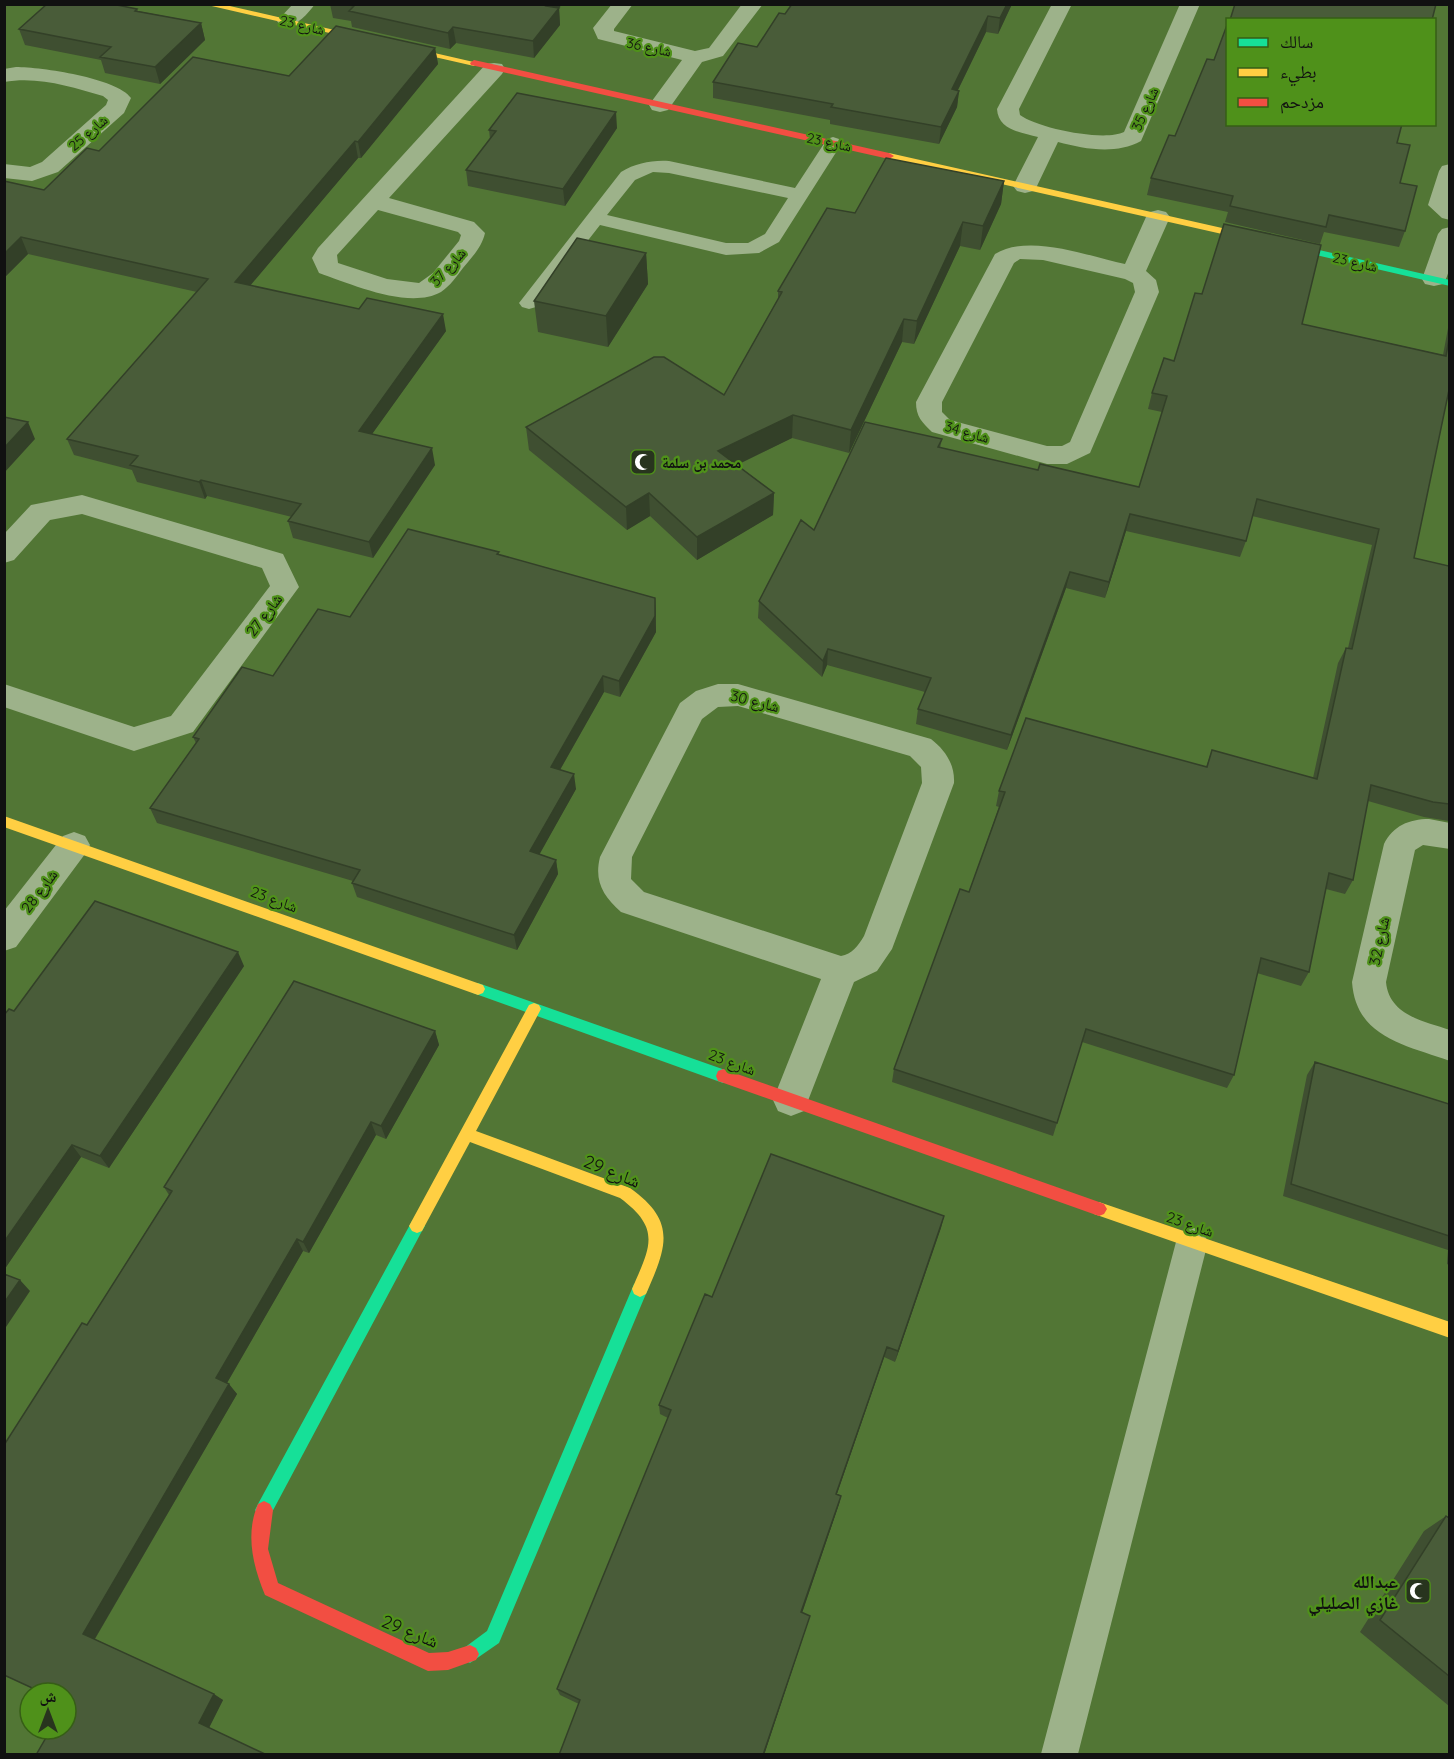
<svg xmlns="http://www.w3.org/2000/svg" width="1454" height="1759" font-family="Quicksand,'Noto Naskh Arabic',sans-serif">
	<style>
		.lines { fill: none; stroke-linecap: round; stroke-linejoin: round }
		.lane { fill: #9db28a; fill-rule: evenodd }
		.street { fill: #9db28a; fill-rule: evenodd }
		.fast { fill: #16e098; fill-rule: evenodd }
		.slow { fill: #ffcf43; fill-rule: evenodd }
		.jam { fill: #f24e42; fill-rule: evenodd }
		.wall { fill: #3f4f31 }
		.shaded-wall { fill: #334028 }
		.building { fill: #495c39; stroke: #334028; stroke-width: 1.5 }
		.labels { text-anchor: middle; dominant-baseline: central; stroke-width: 4.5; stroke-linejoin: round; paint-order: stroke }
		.far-street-label { font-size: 14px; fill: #111; stroke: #4f911a }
		.poi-label { font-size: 15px; font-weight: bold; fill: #111; stroke: #4f911a; text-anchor: start }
		.street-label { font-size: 15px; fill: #111; stroke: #4f911a }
		.near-street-label { font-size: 18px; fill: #111; stroke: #4f911a }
		.near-poi-label { font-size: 18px; font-weight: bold; fill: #111; stroke: #4f911a; text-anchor: end }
	</style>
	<rect width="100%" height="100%" fill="#527635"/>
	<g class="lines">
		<!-- lane -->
		<path class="lane" d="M833,137l6,2 3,4 -63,99 -20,11 -33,2 -126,-30 -64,82 -7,2 -7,-2 -3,-4 102,-131c15,-9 31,-12 48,-11l126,27 32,-49zM653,172l16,1 119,25 -23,36 -17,9h-22l-119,-28 28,-35z
			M1192,1227l11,5 5,10 -130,512h-37l135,-512 5,-10z"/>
		<!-- street -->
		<path class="street" d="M293,4h22c-9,12 -20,25 -35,21l-3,-4z
			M612,4h21l-19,25v2l81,20 9,-2 5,-1 33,-44h21l-40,52 -21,6 -34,48 -8,2 -8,-2 -3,-5 33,-45 -84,-21 -5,-11z
			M1052,4h20l-53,105 1,6c17,13 84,27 104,17l56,-128h20l-59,137c-26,14 -56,8 -83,1l-21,44 -4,5 -8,2 -8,-2 -4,-5 25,-49c-16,-4 -40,-7 -41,-28z
			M494,63l8,1 3,5 -3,5 -113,124 85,24 11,11c-3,14 -13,24 -22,35 -6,8 -13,18 -22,24 -32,18 -90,-8 -122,-19l-7,-15 6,-10 168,-184zM378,210l80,22 3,3 -2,6 -26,32 -14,10 -32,-4 -49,-16 -1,-8z
			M16,67c25,0 101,11 115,31l-7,15 -66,59 -26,9 -28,-3v-14l26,3 12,-5 64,-57 2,-5 -5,-4c-32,-9 -64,-20 -99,-14v-13z
			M1450,164v56l-8,-2 -14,-13 11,-34 3,-5z
			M1158,210l8,2 4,5 -24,54 10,9 3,12 -69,161 -23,11h-20l-115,-32c-10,-10 -16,-15 -16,-30l79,-148c34,-21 93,2 130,10l21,-47 4,-5zM1020,259l23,1 82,19 8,4 2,9 -65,150 -8,4h-15l-97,-26 -8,-8v-10l72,-139z
			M1450,227c0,19 4,41 -7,57l-9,2 -9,-2 -3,-5 16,-45 4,-5z
			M82,495l201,59 16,33 -106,145 -59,19 -130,-44v-23l130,43 37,-11 99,-130 -8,-18 -180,-54 -32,6 -36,40 -10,3v-29l27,-29z
			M718,684h20l193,55c14,11 24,25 23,44l-62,166 -15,22 -23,11 -50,129 -13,5 -13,-5 -5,-11 48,-121 -200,-67c-18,-16 -27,-31 -21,-55l80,-154 16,-12zM738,706l172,50 11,11 1,16 -58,153c-6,10 -12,18 -23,20l-197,-64 -13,-13 1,-22 70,-138 16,-12z
			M1429,819l21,4v26l-27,-4 -8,5 -29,132c3,33 37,39 64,48v31c-44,-16 -94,-23 -98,-79l32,-138c9,-18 25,-25 45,-25z
			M74,832l11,4 5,9 -5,9 -69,93 -12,4v-40l59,-75z"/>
		<!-- fast -->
		<path class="fast" d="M1293,244l157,36v6l-160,-37v-4z
			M478,983l250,88 2,5 -2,5 -5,2 -250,-90 -2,-4 2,-4z
			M417,1219l5,2 3,5 -3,5 -152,285 -6,3 -6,-3 -3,-6 3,-6 154,-283z
			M640,1281l6,3 2,5 -149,354 -29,20 -6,-3 -3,-6 3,-6 23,-17 147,-347z"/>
		<!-- slow -->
		<path class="slow" d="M203,4h18l257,59 -4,3z
			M889,153l404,91 5,3 -5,3 -407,-92v-4z
			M4,816l479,169 2,4 -2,4 -5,2 -474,-168z
			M534,1003l5,2 2,4 -65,122 154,57c48,34 36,60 16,106l-6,3 -6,-3 -2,-5c18,-42 30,-60 -12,-91l-150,-56 -48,89 -5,2 -5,-2 -3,-5 120,-221z
			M1099,1202l351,120v16l-356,-124 -3,-5 3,-5z"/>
		<!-- jam -->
		<path class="jam" d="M474,60l415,93 5,3 -5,3 -418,-94 -1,-2z
			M723,1069l376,133 5,2 3,5 -3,5 -5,2 -381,-135 -2,-5 2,-5z
			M264,1501l6,3 3,6 -5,39 10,34 151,70 19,-1 22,-7 6,3 3,6 -3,6 -28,10 -20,1 -163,-76c-12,-29 -20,-61 -7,-91z"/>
	</g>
	<!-- wall -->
	<path class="wall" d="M330,4h232l-3,4 1,17 -26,33 -78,-15 -6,6 -98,-22 -1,-6 -18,-3z
		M792,4h220l-14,30 -12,-2 -28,58 1,1 -2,16 -18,37 -109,-20v-4l-117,-22v-16l44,-35 28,-33z
		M137,9l1,2 63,12 4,17 -45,44 -55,-11 -4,-13 -76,-15 -6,-16z
		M435,48l3,16 -77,94h-3l-108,127 196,46 -74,103 63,31 -62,93 -80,-20 -5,-17 4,-4 -85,-21 -2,3 -68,-17 -5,-12 -58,-15 -7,-16 130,-147 -169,-38 -24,24v-97l40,9 55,-39 190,-75z
		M617,128l-52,78 -97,-20 -2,-16 24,-31 -1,-9z
		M1175,136l222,7 8,88 -6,16 -75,-15 -4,12 -95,-22 3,-10 -81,-17 4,-17z
		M1004,181l-3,23 -21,46 -20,-4 -46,98 -12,-2 -53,111 -57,-15 -55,27 37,28 -1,22 -76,45 -47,-44 -23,14 -98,-80 -3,-23 198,-32 54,-96v-8l77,-78z
		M646,253l2,31 -40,63 -70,-15 -4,-31z
		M1449,323v72h-1l-34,163 35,8v255l-25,-4 -56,-16 -15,79 -8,14 -19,-5 -17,83 -8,14 -44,-13 -23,102 -7,13 -145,-46 -25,81 -4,13 -161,-54 2,-13 75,-177 30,-85 -3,-1 3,-15 207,-24 6,-17 101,28 25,-115 8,-15h2l24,-103 -120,-29 -6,25 -6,16 -114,-26 -21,67 -39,-10 -59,162 -91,-26 2,-15 7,-17 -98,-27 -5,12 -64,-59 1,-17 55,-71 128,-91 -2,9 98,22 101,17 23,-75 -14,-3 4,-16 22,-32 128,-37 141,31z
		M499,552v3l156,43 1,16v18l-36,65 -16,-5 -44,78 16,19 -37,65 17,6 2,14 -41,76 -160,-53 -5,-14 1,-2 -196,-58 -7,-15 46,-65 -3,-6 157,-120z
		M244,966l-135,202 -28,-11 -77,113 10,-259z
		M435,1031l4,14 -53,94 -10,-4 -67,118 -6,-2 -76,132 10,11 -142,245 128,61 -14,27 -143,2 21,-404 82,-130 -5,-8z
		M1315,1062l134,42v161l-2,-1 1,-14 -165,-54 24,-121z
		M944,1216l-49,146 -11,-5 -47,137 4,2 -2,8 -37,109 8,3 -2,6 -44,133h-205l20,-51 -19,-9 -3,-6 111,-271 -8,-4 -1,-9 53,-108z
		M1446,1516l3,2v188l-89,-74 64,-101z"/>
	<!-- shaded-wall -->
	<path class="shaded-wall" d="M548,4h14l-14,18 -2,-16z
		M1007,4h5l-14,30 2,-16z
		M559,8l1,17 -26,33 -1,-17z
		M988,16l-2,16 -36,74 2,-17z
		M201,23l4,17 -45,44 -5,-17z
		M453,27l3,16 -6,6 -2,-16z
		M435,48l3,16 -77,94 -3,-16z
		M959,91l-2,16 -18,37 2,-17z
		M616,112l1,16 -52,78 -2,-17z
		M355,141l3,17 -119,141 -4,-17z
		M1004,181l-3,23 -21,46 3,-24z
		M963,222l-3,24 -46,98 3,-23z
		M21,237l7,17 -24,24v-24z
		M646,253l2,31 -40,63 -2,-31z
		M443,314l3,17 -84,117 -3,-17z
		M904,319l-2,23 -53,111 2,-23z
		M793,415l-1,23 -74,36v-23z
		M28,422l7,17 -31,34v-25z
		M432,448l3,17 -62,93 -4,-16z
		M201,480l6,16 -2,3 -6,-17z
		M649,493l1,23 -23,14 -1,-23z
		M774,493l-1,22 -76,45v-23z
		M1130,514l-4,17 -21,67 4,-16z
		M1070,572l-4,16 -59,162 4,-15z
		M655,598l1,34 -36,65 -1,-16z
		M828,649l-1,16 -5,12 1,-16z
		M603,676l1,16 -51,90 -2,-15z
		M574,774l2,15 -43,77 -3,-15z
		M556,860l2,14 -41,76 -3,-15z
		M238,952l6,14 -135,202 -9,-12z
		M435,1031l4,14 -53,94 -5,-13z
		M371,1122l5,13 -67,118 -6,-11z
		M72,1145l9,12 -77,113v-28z
		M944,1216l-3,12 -46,134 3,-11z
		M297,1239l6,12 -79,137 -8,-10z
		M20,1280l10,11 -26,39v-27z
		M887,1347l-3,10 -50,145 2,-8z
		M229,1384l8,10 -143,246 -11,-6z
		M841,1496l-2,8 -39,115 1,-7z
		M810,1616l-46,139h-1z
		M214,1694l9,6 -14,28 -10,-5z"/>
	<!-- building -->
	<path class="building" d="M47,4h65l25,5 -2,2 66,12 -46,44 -55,-10 11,-10 -92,-18z
		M345,4h203l-2,2 13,2 -26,33 -80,-14 -5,6 -99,-22 5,-5z
		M792,4h215l-7,14 -12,-2 -36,73 7,2 -18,36 -110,-20 2,-3 -120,-22 25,-39 19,4 22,-34 6,1z
		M1235,4h201l-4,16h-202z
		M1227,25v99h175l-5,19 13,2 -10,38 17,3 -12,45 -76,-16 -3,12 -96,-21 3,-10 -82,-18 18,-43 6,1 32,-77 7,1z
		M336,26l99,22 -77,94 -3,-1 -120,141 124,27 8,-11 76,16 -84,117 73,17 -63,94 -81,-21 13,-17 -100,-24 -2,2 -69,-17 8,-9 -71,-17 141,-160 -187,-42 -17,17v-73l40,9 43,-42 12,3 94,-94 96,19z
		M517,93l99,19 -53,77 -97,-19 30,-39 -7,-1z
		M886,158l118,23 -21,45 -20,-4 -46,99 -13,-2 -53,111 -58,-15 -75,36 56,42 -77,44 -48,-44 -23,14 -100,-80 128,-70h10l60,38 58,-103 -4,-1 49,-83 28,5z
		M1224,224l97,21 -19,79 144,32 3,-17v51l-35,168 35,8v238l-16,-2 -62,-17 -18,95 -24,-7 -20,99 -48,-14 -27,117 -148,-46 -29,94 -163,-54 66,-180 9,3 36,-100 -6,-1 27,-73 181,49 5,-17 105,29 29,-131 6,1 27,-120 -122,-30 -11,42 -116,-27 -21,68 -39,-10 -59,163 -93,-26 13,-31 -103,-29 -5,12 -64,-60 42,-81 13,10 51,-108 77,17 -4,8 100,23 2,-6 99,23 28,-91 -15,-3 12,-35 10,3 21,-68 7,1z
		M577,238l69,15 -40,63 -72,-15z
		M4,417l24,5 -24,26z
		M408,529l91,23 -2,2 158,44v18l-36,65 -16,-5 -52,91 23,7 -44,77 26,9 -42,75 -162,-52 8,-13 -210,-62 49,-69 -6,-2 49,-70 31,9 45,-67 32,8z
		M95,901l143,51 -138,204 -28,-11 -68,97v-227l5,-6 5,2z
		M294,981l141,50 -54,95 -10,-4 -68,120 -6,-3 -81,139 13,6 -146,250 131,60 -15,29 68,32h-231l15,-26h15v-36h-23l-39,-18v-230l78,-122 5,2 85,-134 -8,-4z
		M1315,1062l134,42v132l-158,-52z
		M771,1154l173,62 -46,135 -11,-4 -51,147 5,2 -40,116 9,4 -47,139h-204l21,-55 -23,-11 114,-279 -12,-5 46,-111 7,3z
		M4,1274l16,6 -16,23z
		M1446,1516l3,2v158l-69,-56z"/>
	<!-- icons -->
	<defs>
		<g id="mosque-square" transform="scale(1.35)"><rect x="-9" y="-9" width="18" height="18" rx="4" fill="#28341e" stroke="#4f911a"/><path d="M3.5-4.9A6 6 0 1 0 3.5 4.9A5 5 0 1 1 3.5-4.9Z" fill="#fff"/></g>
	</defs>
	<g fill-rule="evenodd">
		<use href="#mosque-square" x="643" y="462"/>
		<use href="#mosque-square" x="1418" y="1591"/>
	</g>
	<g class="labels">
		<!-- far-street labels -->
		<g class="far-street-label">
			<text transform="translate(302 25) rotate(13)">شارع 23</text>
			<text transform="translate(649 47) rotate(12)">شارع 36</text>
			<text transform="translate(1145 109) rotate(-66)">شارع 35</text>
			<text transform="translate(88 133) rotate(-41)">شارع 25</text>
			<text transform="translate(829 142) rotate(12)">شارع 23</text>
			<text transform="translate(1355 262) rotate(13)">شارع 23</text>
			<text transform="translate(448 267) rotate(-48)">شارع 37</text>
			<text transform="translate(967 432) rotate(16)">شارع 34</text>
		</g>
		<!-- poi labels -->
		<g class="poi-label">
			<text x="662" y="462">محمد بن سلمة</text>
		</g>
		<!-- street labels -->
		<g class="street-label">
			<text transform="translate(264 615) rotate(-53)">شارع 27</text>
			<text transform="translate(755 701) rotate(14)">شارع 30</text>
			<text transform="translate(39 891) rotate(-53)">شارع 28</text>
			<text transform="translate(274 899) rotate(20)">شارع 23</text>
			<text transform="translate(1379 941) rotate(-78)">شارع 32</text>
			<text transform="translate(732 1062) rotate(20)">شارع 23</text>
			<text transform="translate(1190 1224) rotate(19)">شارع 23</text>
		</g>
		<!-- near-street labels -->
		<g class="near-street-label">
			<text transform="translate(612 1171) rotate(22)">شارع 29</text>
			<text transform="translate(410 1631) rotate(22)">شارع 29</text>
		</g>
		<!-- near-poi labels -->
		<g class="near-poi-label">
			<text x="1398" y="1581">عبدالله<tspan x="1398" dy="21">غازي الصليلي</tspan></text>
		</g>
	</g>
	<!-- border -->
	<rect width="1454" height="1759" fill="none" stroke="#111111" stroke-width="12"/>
	<!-- legend -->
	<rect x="1226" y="18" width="210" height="108" fill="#4f911a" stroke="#365e16" stroke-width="1.5"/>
	<rect x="1238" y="38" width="30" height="9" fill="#16e098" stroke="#365e16" stroke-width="1.5"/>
	<text x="1280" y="48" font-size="18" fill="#111111">سالك</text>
	<rect x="1238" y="68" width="30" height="9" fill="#ffcf43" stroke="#365e16" stroke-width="1.5"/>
	<text x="1280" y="78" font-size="18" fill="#111111">بطيء</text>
	<rect x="1238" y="98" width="30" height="9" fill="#f24e42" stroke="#365e16" stroke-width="1.5"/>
	<text x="1280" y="108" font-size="18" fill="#111111">مزدحم</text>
	<!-- north arrow -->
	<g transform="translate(48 1711)"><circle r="28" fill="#4f911a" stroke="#365e16" stroke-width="1.5"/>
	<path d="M0-4.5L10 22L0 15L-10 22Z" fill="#28341e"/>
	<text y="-9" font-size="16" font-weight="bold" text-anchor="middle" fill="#111111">ش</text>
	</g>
</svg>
